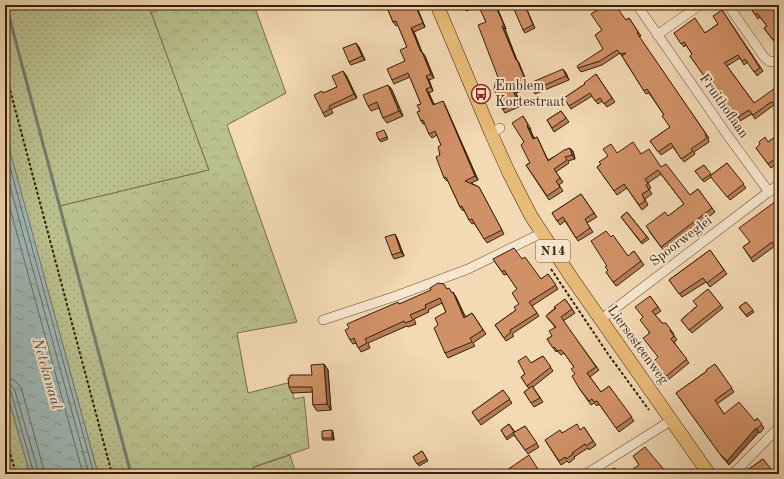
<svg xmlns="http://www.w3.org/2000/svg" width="784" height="479" font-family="'Old Standard TT',serif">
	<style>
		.grass { fill: url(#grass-dots); stroke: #786e4c }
		.forest { fill: url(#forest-crowns); stroke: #786e4c }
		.water { fill: url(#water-ripples); stroke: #757a71 }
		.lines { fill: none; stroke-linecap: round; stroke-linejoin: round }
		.shore { stroke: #6a6b60; stroke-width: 1 }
		.stream { stroke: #757a71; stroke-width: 3 }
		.minor-casing { stroke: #664d34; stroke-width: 10 }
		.primary-casing { stroke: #371e0a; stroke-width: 14 }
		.path { stroke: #371e0a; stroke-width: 2; stroke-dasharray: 3 2; stroke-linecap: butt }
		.minor { stroke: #f7e6ce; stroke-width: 9 }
		.primary { stroke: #eabc7a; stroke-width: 13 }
		.wall { fill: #b47d58; stroke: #371e0a }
		.shaded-wall { fill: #926647; stroke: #371e0a }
		.building { fill: #d19166; stroke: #371e0a }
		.labels { text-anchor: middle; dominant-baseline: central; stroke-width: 4; stroke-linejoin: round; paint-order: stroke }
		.shield { fill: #f7e6ce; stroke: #715a45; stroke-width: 1 }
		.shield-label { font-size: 13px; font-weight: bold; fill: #371e0a }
		.poi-label { font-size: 14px; fill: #371e0a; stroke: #f7e6ce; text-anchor: start }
		.street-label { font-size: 14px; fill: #371e0a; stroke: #f7e6ce }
		.water-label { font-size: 15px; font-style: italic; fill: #564c3e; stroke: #f7e6ce }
	</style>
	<defs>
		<pattern id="grass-dots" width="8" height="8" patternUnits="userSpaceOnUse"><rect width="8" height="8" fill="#babf8e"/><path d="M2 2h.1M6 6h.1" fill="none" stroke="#a0a479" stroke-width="1.8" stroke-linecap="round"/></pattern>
		<pattern id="forest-crowns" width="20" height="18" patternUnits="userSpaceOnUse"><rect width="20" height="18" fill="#babf8e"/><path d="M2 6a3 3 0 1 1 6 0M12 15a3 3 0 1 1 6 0" fill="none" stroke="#a0a479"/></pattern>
		<pattern id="water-ripples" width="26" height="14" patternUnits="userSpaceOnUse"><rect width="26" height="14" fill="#9eb8b6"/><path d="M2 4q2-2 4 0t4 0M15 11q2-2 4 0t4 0" fill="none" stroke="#829592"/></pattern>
	</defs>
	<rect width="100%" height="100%" fill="#f3d9b4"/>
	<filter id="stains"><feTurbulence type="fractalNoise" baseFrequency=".005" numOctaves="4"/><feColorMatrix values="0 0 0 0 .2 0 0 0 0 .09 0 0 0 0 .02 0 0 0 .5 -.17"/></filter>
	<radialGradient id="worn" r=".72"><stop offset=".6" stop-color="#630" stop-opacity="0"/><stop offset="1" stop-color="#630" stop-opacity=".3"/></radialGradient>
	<!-- grass -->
	<path class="grass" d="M5,5h140l6,7 58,158 -149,36 71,268h-33l-93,-340z
		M5,387l25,87h-25z
		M290,455l6,19h-41l-3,-6z"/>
	<!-- forest -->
	<path class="forest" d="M173,5h81l32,88 -59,32 70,197 -60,11 11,60 43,-11 3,17 10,-2 5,51 -56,19 2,7h-124l-71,-268 149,-36 -58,-158z"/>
	<!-- water -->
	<path class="water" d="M5,134l11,39 82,301h-68l-25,-87z"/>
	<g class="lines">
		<!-- shore -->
		<path class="shore" d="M5,149l89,325
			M5,168l84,306
			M5,190l78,284
			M5,378l9,2 7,7 24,87
			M5,384l6,1 4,6 24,83
			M5,389l4,1 2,2 23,82"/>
		<!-- stream -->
		<path class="stream" d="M6,5l125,469"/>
		<!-- minor casing -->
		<g class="minor-casing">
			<path id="minor" d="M637,5l91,131 41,56
				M728,5l36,52 6,5 5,-1 4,-2
				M657,35l43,-30
				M491,133l9,-5
				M323,320l73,-24 72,-27 74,-36
				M600,320l179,-136
				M586,474l86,-54
				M733,474l46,-47"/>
		</g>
		<!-- primary casing -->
		<g class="primary-casing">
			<path id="primary" d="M437,5l54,128 18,40 22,43 40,61 138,197"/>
		</g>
		<!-- path -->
		<path class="path" d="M5,71l107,403
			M551,269l57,85 41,56
			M5,435l11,39"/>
		<!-- minor -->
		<use href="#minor" class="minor"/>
		<!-- primary -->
		<use href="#primary" class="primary"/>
	</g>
	<!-- wall -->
	<path class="wall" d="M346,5h7l-5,2z
		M386,5h15l1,1 4,-1h10l9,22 -11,5 8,20 3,4 9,22 -5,2 4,11 -4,2 5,11 11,1 33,75 -7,3 8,4 2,4 23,43 -17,9 -13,-20 -2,1 -3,-4 -5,-10 -1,1 -3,-4 -12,-26h-1l-3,-3 -4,-23 1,-10 -4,-10 -5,3 -3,-4 -4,-10h-2l-2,-3 -1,-10 1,-7 -11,-27 -16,7 -2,-4 13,-19 2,-14 -9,-22 -2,1 -3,-4z
		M463,5h33l10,24h-1l12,31 2,3 10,25 -13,5 5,13 -16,7 -6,-10v-23l-13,-58 -7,-16 -13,5z
		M518,5h17l-8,3 -2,-3 10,23 -10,5 -2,-3z
		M658,5h10l-7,5z
		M749,5l30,1v35l-3,3 -12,-16 3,-2 -7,-9 -2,2z
		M600,8l26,12 3,-2 12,18 -2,1 70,101 -1,1 1,3 -15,10 1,2 -11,8 -11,-15 -12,8 -11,-14 20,-14 -6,-12 -15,-22 -3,1 -26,-41 -18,12 -21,7 -3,-4 25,-19 -1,-19z
		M722,10l41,61 -6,5 -9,-14 -4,3 -4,-7 -13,8 27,37 25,-6v7l-4,3 -1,-2 -19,14 -3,-5 -12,7 -2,-4 -3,2 -45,-63 2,-2 -6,-9 -2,2 -10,-14h31l13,-9z
		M359,47l6,13 -14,5 -2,-3z
		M566,73l3,7 -34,14 -2,-4z
		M596,74l19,28 -8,5 -5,-6 -4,3 -6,-8 -21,13 -7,-11 21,-14z
		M346,75l11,23 -26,11 2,4 -8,4 -2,-4 1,-20 13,-6z
		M388,85l4,5 11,26 -16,7 -4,-5 -4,-10 -8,3 -3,-5z
		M561,111l8,11 -15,10 -7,-12z
		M523,116l8,13h-1l4,9 3,-1 2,4 9,19 22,-12 3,3 2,8 -7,2 1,2 -13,9 7,10 -4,3 4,6 -14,9 -23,-35 4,-2 -6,-21z
		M385,132l3,7 -7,3 -2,-2z
		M779,134v28l-8,6 -15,-20 12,-6z
		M617,153l24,1 20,13 29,28 8,-6 17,23 -51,39 -15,-20 35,-27 -23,-30 -13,9 3,5 -2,1 3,5 -7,5 3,6 -6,5 -15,-22 -10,7 -20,-28 4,-3 7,-8z
		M727,163l19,25 -16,12 -19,-23 -7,5 -9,-11 9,-6 7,10z
		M581,194l16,23 -10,6 6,9 -15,9 -13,-20 -5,4 -8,-12z
		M779,199v29l-2,2 -2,16 -22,16 -10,-15 7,-5z
		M627,212l22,27 -7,5 -21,-27z
		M395,234l2,4 7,18 -10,3 -2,-4z
		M611,237l17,19 6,-5 10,14 -26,20 -2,1 -10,-14 2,-2 -1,-4z
		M710,250l17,24 -17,13 -4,-5 -24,15 -13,-17z
		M493,259h29l19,20 7,-5 10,15 -26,17 7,10 -27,18 2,2 -8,5 -11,-16 21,-15 3,-6 -2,-15 -10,-15 -3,1z
		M447,289l6,4v-1l3,5 9,20 7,-4 14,21 -13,9 2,3 -27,12 -3,-5 -7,-28 8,-13 -4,-9 -14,7 1,2 -15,7 2,5 -8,3 -1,-1 -39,17 2,5 -9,4 -5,-9 -3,1 -3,-4 49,-36z
		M708,289l15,19 -31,25 -11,-13 16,-14z
		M650,296l11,15 -6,4 7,8 9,7 3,4h-1l4,6 -3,2 15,21 -21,17 -15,-18 5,-5 -9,-24z
		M565,299l10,14 -12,8 36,49 -9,7 11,15 8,-6 25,35 -15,11 -20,-28 -2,2 -3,-3 -3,2 -12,-17 -4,-14 -1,-7 -10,-14 -3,2 -4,-4 -1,1 -9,-13 5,-3 3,-9 -9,-11z
		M746,302l8,10 -7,5 -8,-10z
		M543,356l10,15 -20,16 10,15 -9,5 -10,-15 5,-3 -8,-12 4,-3 6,-11z
		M324,364l4,6 3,40 -14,1 -4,-6v-13l-21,1 -3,-6 23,-12z
		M715,364l19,28 -17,12 7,10 31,7 2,-3 7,10 -4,5 -1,-1 -30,33 -7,-8 -46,-64 31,-22z
		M503,390l9,13 -31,22 -9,-13z
		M509,424l6,8 10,-6 14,21 -11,7 -14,-19 -7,5 -6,-10z
		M584,427l12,18 -7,5 -1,-2 -14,9 1,1 -6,5 -2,-2 -6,4 -16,-25 17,-7 19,-3z
		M333,432l1,8h-11l-1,-2z
		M422,451l6,10 -9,5 -6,-9z
		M763,459l11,15h5h-37z"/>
	<!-- shaded-wall -->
	<path class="shaded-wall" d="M415,5h1l9,22 -2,-4z
		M495,5h1l10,24 -2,-4z
		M502,26l3,3 13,35 -2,-4z
		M411,28l3,4 9,24 -2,-4z
		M356,43l3,4 6,13 -3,-4z
		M422,52l3,4 9,22 -3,-4z
		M517,60l2,3 10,25 -2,-4z
		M563,69l3,4 3,7 -3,-4z
		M343,71l3,4 11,23 -3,-4z
		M426,76l3,4 4,11 -2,-4z
		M388,85l4,5 11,26 -4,-5z
		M426,89l3,4 6,16 -2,-4z
		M513,90l3,3 5,13 -3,-3z
		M443,101l2,4 33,75 -3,-4z
		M527,126l3,3 6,14 -3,-4z
		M570,148l3,3 2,8 -3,-4z
		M395,234l2,4 7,18 -3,-4z
		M453,292l3,5 12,25 -4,-4z
		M324,364l4,6 3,40 -4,-6z
		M756,428l3,4 -30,33 -2,-4z
		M332,430l1,2 1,8 -2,-2z"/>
	<!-- building -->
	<path class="building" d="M386,5h14l1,2 5,-2h9l8,18 -12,5 10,24h1l9,22 -5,2 5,11 -5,2 7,16 10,-4 32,75 -10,5 14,6 23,43 -18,9 -12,-20 -3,1 -7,-14 -2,1 -14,-30 -2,1 -8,-21 4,-2 -2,-8 3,-2 -6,-14 -6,3 -6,-14 -2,1 -4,-9 3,-1 -3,-6 4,-1 -13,-31 -16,7 -5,-11 18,-8 -5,-11 7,-3 -11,-26 -3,1z
		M463,5h6l-5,2z
		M478,5h17l9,20 -2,1 14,34h1l10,24 -14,6 5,13 -15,6 -3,-7 -1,1 -5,-14 2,-8 3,-1 -21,-55 8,-3z
		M518,5h7l8,20 -10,5 -10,-23z
		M598,5h17l11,15 3,-2 9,14 -1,1 69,101 -1,1 2,3 -16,11 2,2 -12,8 -10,-16 -13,9 -8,-11 20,-14 -8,-11 2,-1 -17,-26 -3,2 -22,-35 4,-3 -5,1 -4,-4 -17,11 -22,7 -1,-2 26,-17 -8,-14 7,-5 -11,-16 9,-6z
		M749,5h29l1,1v30l-6,4 -9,-12 3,-2 -10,-13 -2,2z
		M722,10l38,58 -6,4 -9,-13 -3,2 -4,-6 -14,8 3,3 27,37 20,-14 5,8v2l-6,4 -2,-1 -18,13 -4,-5 -11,7 -3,-3 -3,2 -42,-60 2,-2 -8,-12 -3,2 -7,-11 21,-15 10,15 13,-9 -5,-8z
		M356,43l6,13 -13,6 -6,-14z
		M563,69l3,7 -33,14 -3,-7z
		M343,71l11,23 -25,12 1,3 -7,4 -9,-18 8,-4 1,2 14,-6 -5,-11z
		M596,74l16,24 -8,6 -4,-6 -5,3 -5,-8 -21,13 -5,-8 21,-14 -1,-1z
		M388,85l11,26 -16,7 -6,-16 -9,4 -5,-11z
		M561,111l5,7 -14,10 -5,-8z
		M523,116l5,9 -1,1 6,13 4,-2 11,24 16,-11 6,-2 2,7 -7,2 2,3 -13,9 6,9 -4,3 4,6 -13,9 -21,-31 4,-2 -9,-18 3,-3 -12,-19z
		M384,130l3,7 -8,3 -3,-7z
		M779,134v22l-11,8 -12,-16 4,-4 -1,-2 6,-5 3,5z
		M633,142l8,12 8,-5 12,18 5,-3 24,31 8,-6 14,19 -51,39 -15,-21 19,-14 3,4 16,-12 -26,-34 -13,9 3,4 -2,2 3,5 -7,4 3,7 -6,4 -15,-21 -10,7 -17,-24 4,-3 -2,-2 9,-6 -5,-7 8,-5 6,9z
		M727,163l17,21 -17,13 -17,-21z
		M704,165l7,9 -9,6 -7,-9z
		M581,194l13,19 -9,6 5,9 -14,10 -13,-21 -6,4 -5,-8z
		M779,199v24l-5,3 5,6v19l-7,-9 -21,16 -8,-11 7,-5 -11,-14z
		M627,212l20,25 -6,5 -20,-25z
		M606,231l5,6 2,-2 15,21 6,-5 7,10 -26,20 -2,1 -7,-10 2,-2 -3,-3 2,-1 -16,-25z
		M395,234l6,18 -9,3 -7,-18z
		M514,248l8,11 3,-2 16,22 7,-5 8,11 -27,17 8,11 -27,17 1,2 -7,6 -9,-13 21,-15 -2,-3 5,-3 -7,-11 5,-4 -13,-19 -2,2 -9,-13z
		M710,250l14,20 -17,13 -4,-5 -24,16 -10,-14z
		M438,283l6,1 3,5 2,-1 3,5 1,-1 11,26 8,-5 11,17 -13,8 2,4 -27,11 -11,-25 4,-3 -3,-7 11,-6 -6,-14 -15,7 1,3 -16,7 3,5 -8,3 -1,-2 -39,18 2,4 -9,5 -4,-10 -4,2 -5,-10 4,-2 -2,-4 51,-22 1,2 32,-14 -1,-2z
		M708,289l13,16 -32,25 -8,-10 16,-14 -4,-5z
		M650,296l8,11 -6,4 10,12h4l5,7 -1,1 4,5 -3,3 16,20 -22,18 -12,-15 5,-5 -15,-19 7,-5 -10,-13 3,-3 -8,-10z
		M565,299l7,10 -11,8 35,50 -9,6 14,19 8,-6 23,31 -16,11 -19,-27 -3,1 -2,-3 -3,2 -10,-13 -7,-12 3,-2 -4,-5 3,-2 -10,-14 -3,-3 -3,1 -4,-4 -1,1 -6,-9 5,-3 -3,-5 7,-4 -10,-11 10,-8 -2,-1z
		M746,302l7,8 -7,5 -7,-8z
		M526,356l5,7 12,-7 8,11 -24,19 -6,-9 4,-3 -7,-13z
		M324,364l3,40 -14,1 -1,-18h-23l-1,-9h2v-3h22l-1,-10z
		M715,364l17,24 -17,12 9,14 15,-12 16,19 2,-3 5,6 -5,5 -1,-1 -29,33 -8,-8 -43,-60 31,-22 -1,-1z
		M532,386l8,12 -9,5 -7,-11z
		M503,390l7,9 -32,22 -6,-9z
		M509,424l5,8 -8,6 -5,-8z
		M577,424l3,6 4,-3 9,14 -7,5 -1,-2 -13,9 1,1 -7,5 -1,-2 -6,4 -14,-21 15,-10 2,3z
		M525,426l12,17 -12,7 -12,-17z
		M332,430v8h-10v-7z
		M645,447l21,25 -2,2h-31l-3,-3 9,-6 -6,-9z
		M422,451l5,8 -10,5 -4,-7z
		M529,455l12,19h-40z
		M763,459l9,11 -6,4h-24z
		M615,468l3,6h-16l3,-2z
		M779,470v4h-5z"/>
	<!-- icons -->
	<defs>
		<g id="bus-ring" transform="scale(1)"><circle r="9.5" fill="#f7e6ce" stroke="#8f2418" stroke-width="1.5"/><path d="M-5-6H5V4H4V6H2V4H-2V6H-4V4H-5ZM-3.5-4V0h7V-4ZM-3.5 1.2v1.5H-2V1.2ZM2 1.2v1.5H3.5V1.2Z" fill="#8f2418"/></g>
	</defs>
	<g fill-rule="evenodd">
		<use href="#bus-ring" x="481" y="94"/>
	</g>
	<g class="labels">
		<!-- shield labels -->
		<rect class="shield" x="536" y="240" width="34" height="22" rx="3"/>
		<g class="shield-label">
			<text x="553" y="251">N14</text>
		</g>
		<!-- poi labels -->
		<g class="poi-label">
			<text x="495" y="86">Emblem<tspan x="495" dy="16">Kortestraat</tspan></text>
		</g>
		<!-- street labels -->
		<g class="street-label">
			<text transform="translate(724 106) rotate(55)">Fruithoflaan</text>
			<text transform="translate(681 241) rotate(-37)">Spoorweglei</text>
			<text transform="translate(638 345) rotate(54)">Liersesteenweg</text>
		</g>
		<!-- water labels -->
		<g class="water-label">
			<text transform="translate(46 374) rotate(74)">Netekanaal</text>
		</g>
	</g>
	<!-- margin -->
	<rect width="784" height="479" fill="none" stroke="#f3d9b4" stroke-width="20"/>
	<rect x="6" y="6" width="772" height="467" fill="none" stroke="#371e0a" stroke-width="2"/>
	<rect x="10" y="10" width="764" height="459" fill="none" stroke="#371e0a"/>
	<rect width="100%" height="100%" filter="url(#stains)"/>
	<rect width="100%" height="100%" fill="url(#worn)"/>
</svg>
